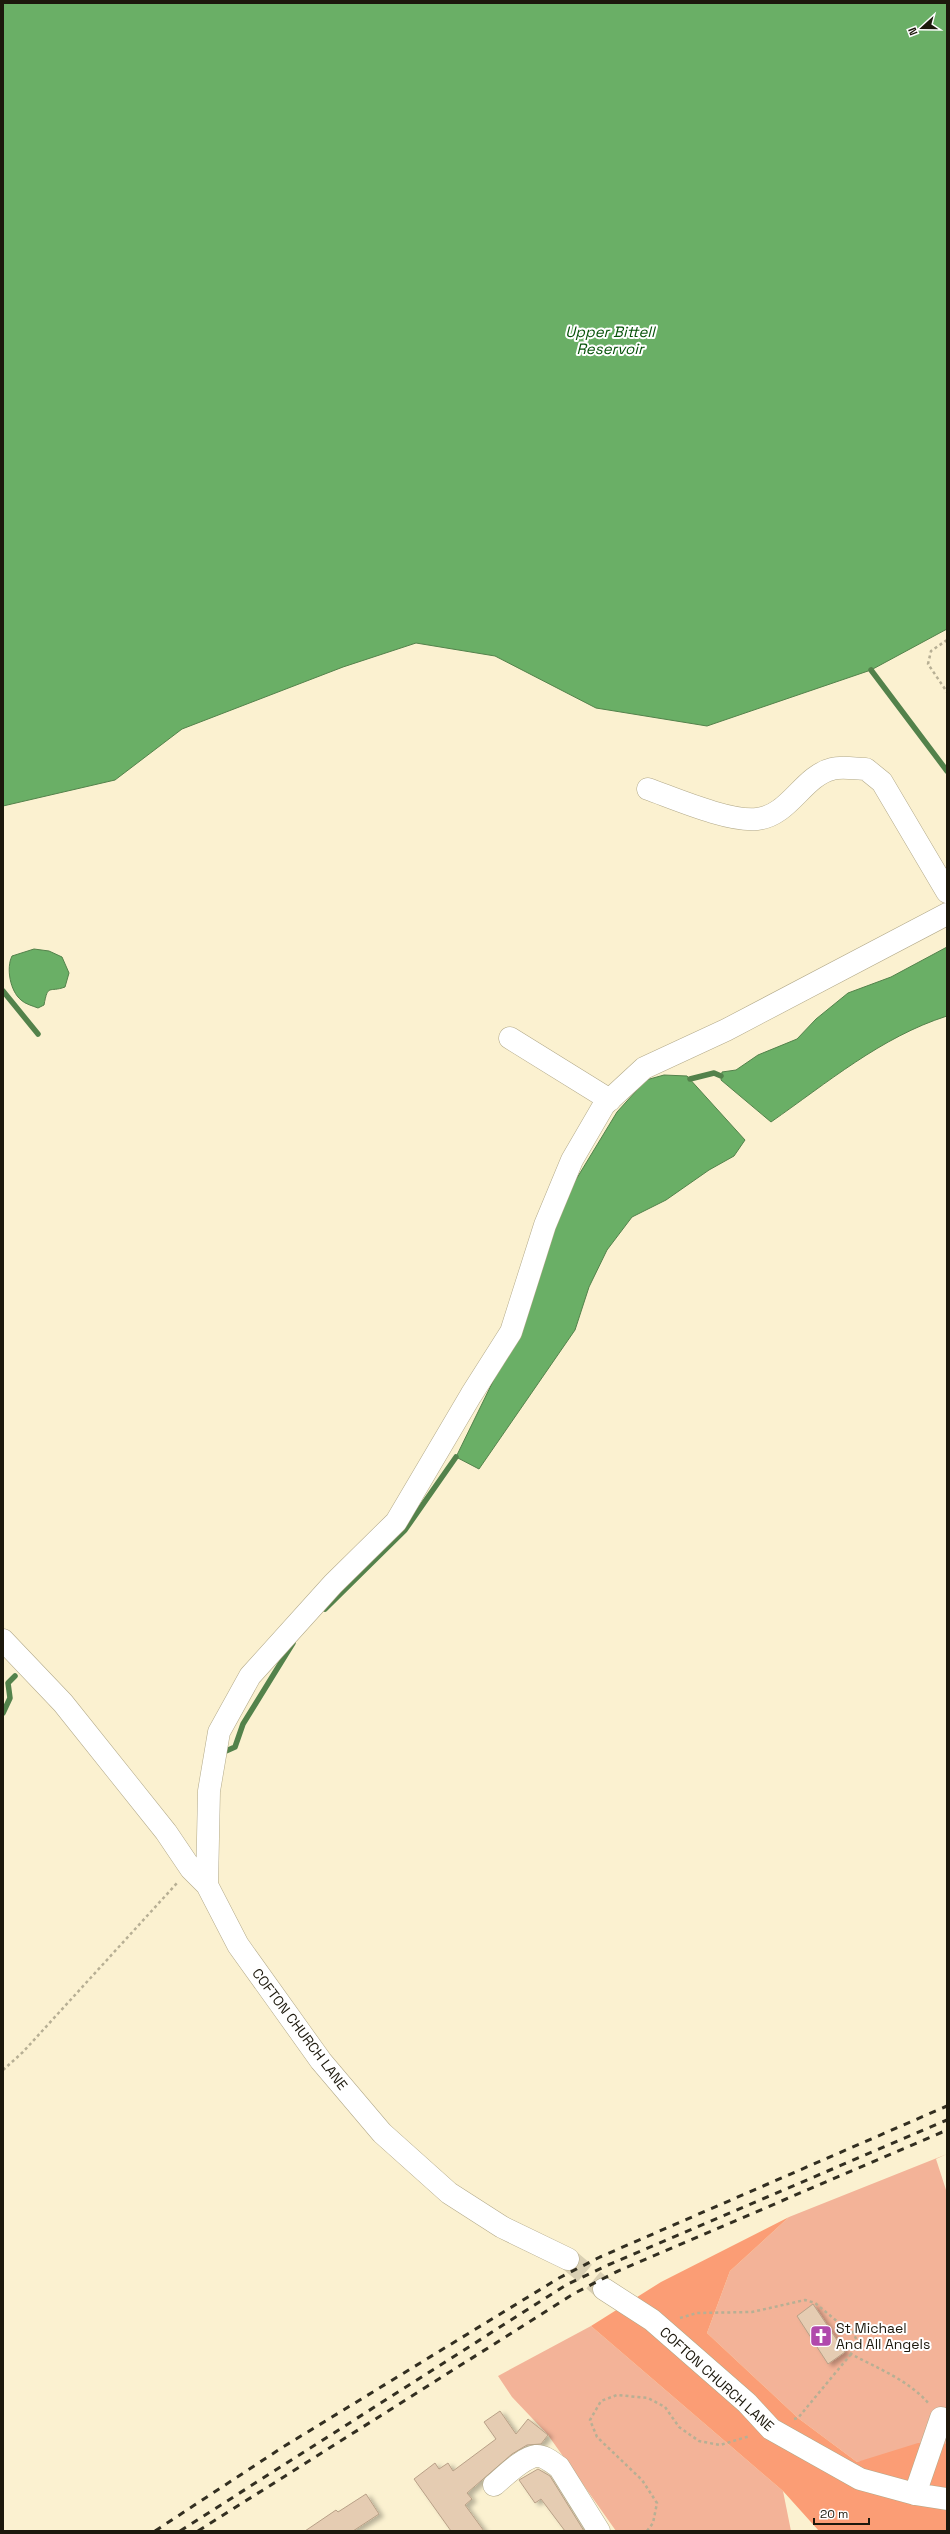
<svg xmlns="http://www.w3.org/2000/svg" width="950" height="2534" font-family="'Space Grotesk',sans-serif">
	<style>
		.green { fill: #f3b398 }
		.forest { fill: #fb9d75 }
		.water { fill: #6aaf66; stroke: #53824b }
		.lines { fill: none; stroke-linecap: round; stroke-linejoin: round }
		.stream { stroke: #53824b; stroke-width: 5.5 }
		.building { fill: #e5ccb2; stroke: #b8a087; filter: url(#shadow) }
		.minor-tunnel { stroke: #dad0b3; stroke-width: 22; stroke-dasharray: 22 11; stroke-linecap: butt }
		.minor-casing { stroke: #b2a989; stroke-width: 23 }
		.path { stroke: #b7af94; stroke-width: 2.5; stroke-dasharray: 3 3; stroke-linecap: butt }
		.minor { stroke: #fff; stroke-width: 22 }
		.rail { stroke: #332f21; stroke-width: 3; stroke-dasharray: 7 7; stroke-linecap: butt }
		.labels { text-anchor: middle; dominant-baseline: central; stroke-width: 4; stroke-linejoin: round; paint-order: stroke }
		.street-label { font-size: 14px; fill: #1c180c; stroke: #fff }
		.poi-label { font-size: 14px; fill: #1c180c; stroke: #fff; text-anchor: start }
		.water-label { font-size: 15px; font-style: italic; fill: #065208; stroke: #fff }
	</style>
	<defs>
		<filter id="shadow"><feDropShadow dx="4.5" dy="2.5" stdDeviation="2" flood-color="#0004"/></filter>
	</defs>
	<rect width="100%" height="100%" fill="#fbf1d0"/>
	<!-- green -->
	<path class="green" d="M947,2154l-11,5 11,34v251l-90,18 -59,-44 -91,-85 23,-62 59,-54z
		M591,2326l192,165 8,40h-175l-68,-96 -36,-38 -14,-21z"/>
	<!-- forest -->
	<path class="forest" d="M789,2217l-59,54 -23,62 91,85 59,44 61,-19 29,1v87h-128l-36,-40 -192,-165 70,-44z"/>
	<!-- water -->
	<path class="water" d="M3,3h944v626l-76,41 -164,56 -111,-18 -101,-52 -79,-13 -73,24 -161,62 -67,51 -112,26z
		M947,947v69c-66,21 -120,67 -176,106l-50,-42 1,-8 14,-2 22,-15 39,-16 19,-20 32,-26 43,-16z
		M34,949l15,2 13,6 7,16 -4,14c-16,6 -17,-4 -21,18l-6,3c-5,-2 -13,-4 -17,-8 -11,-9 -15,-32 -9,-44z
		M664,1075l23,1 58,64 -11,16 -25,14 -43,30 -34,17 -25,33 -18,37 -14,43 -96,139 -23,-12 68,-139 42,-122 51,-84 29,-32z"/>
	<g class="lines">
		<!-- stream -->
		<path class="stream" d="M871,670l76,101
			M3,991l35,43
			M690,1079l24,-6 7,3
			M325,1609l80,-79 51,-73
			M3,1713l7,-15 -2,-15 7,-7
			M226,1751l9,-4 8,-23 50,-81"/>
	</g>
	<!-- building -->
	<path class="building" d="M813,2304l32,48 -17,12 -31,-48z
		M500,2411l16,23 12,-15 20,16 -7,9 -14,1 -15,9 -45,39 5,6 -7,6 19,26h-33l-37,-52 21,-16 4,6 9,-6 5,8 43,-32 -12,-17z
		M538,2469l12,7 34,55h-19l-24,-32 -6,4 -16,-23z
		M366,2494l13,20 -26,17h-48l31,-21 2,2z"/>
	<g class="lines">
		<!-- minor-tunnel -->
		<path class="minor-tunnel" d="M568,2259l36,30"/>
		<!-- minor casing -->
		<g class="minor-casing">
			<path id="minor" d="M648,789c28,10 81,33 109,30 32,-3 46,-43 75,-50 10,-3 24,0 34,0l16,13 65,110
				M510,1038l100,62
				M3,1640l60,63 103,129 25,37 16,16 31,60 83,116 61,72 67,60 53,34 66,32
				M207,1885l2,-94 10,-59 31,-56 83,-92 63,-62 75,-127 40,-63 34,-107 27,-65 32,-55 40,-37 82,-38 221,-116
				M604,2289l48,31 95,83 24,26 89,50 55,15 32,5
				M494,2485c11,-9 28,-27 42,-29 8,-1 17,7 23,11l40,64
				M915,2494l26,-76"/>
		</g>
		<!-- path -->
		<path class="path" d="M947,640l-16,11 -3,13 19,28
			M3,2070l20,-18 155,-170
			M680,2318l17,-5 55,-1 53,-12 10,3 23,19 12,3 7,16 -6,13c26,14 59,27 78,50
			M794,2419l4,-1 53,-64
			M647,2531l6,-8 4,-20 -15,-23 -45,-43 -7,-17 11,-19 16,-6 31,3 17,9 14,20 20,14 21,4 30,-9"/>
		<!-- minor -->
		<use href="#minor" class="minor"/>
		<!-- rail -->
		<path class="rail" d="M155,2531l128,-84 276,-169 41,-21 347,-151
			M180,2531l386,-246 42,-20 339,-145
			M198,2531l377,-238 41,-21 331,-142"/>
	</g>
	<!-- icons -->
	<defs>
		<g id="church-square" transform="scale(1.15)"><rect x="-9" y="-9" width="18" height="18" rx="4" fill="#b049ac" stroke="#fff"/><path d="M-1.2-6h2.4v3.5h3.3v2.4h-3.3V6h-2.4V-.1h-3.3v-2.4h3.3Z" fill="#fff"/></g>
	</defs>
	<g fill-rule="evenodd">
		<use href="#church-square" x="821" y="2336"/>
	</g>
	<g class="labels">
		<!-- street labels -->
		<g class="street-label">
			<text transform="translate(300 2029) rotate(53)">COFTON CHURCH LANE</text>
			<text transform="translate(717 2379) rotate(42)">COFTON CHURCH LANE</text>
		</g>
		<!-- poi labels -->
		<g class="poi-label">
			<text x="836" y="2328">St Michael<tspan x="836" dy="16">And All Angels</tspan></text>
		</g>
		<!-- water labels -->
		<g class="water-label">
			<text x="610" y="331">Upper Bittell<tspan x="610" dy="17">Reservoir</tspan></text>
		</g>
	</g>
	<!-- border -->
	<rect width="950" height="2534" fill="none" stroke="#1c180c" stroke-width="8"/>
	<!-- north arrow -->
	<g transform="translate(922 28) rotate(249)" stroke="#ffffff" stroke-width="3" paint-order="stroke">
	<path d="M0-3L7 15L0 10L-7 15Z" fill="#1c180c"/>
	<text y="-6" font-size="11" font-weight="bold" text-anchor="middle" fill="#1c180c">N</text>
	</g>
	<!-- scale -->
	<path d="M814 2518v6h55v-6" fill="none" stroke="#1c180c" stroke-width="2"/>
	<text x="820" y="2518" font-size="12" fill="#1c180c" stroke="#ffffff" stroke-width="3" paint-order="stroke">20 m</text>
</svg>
